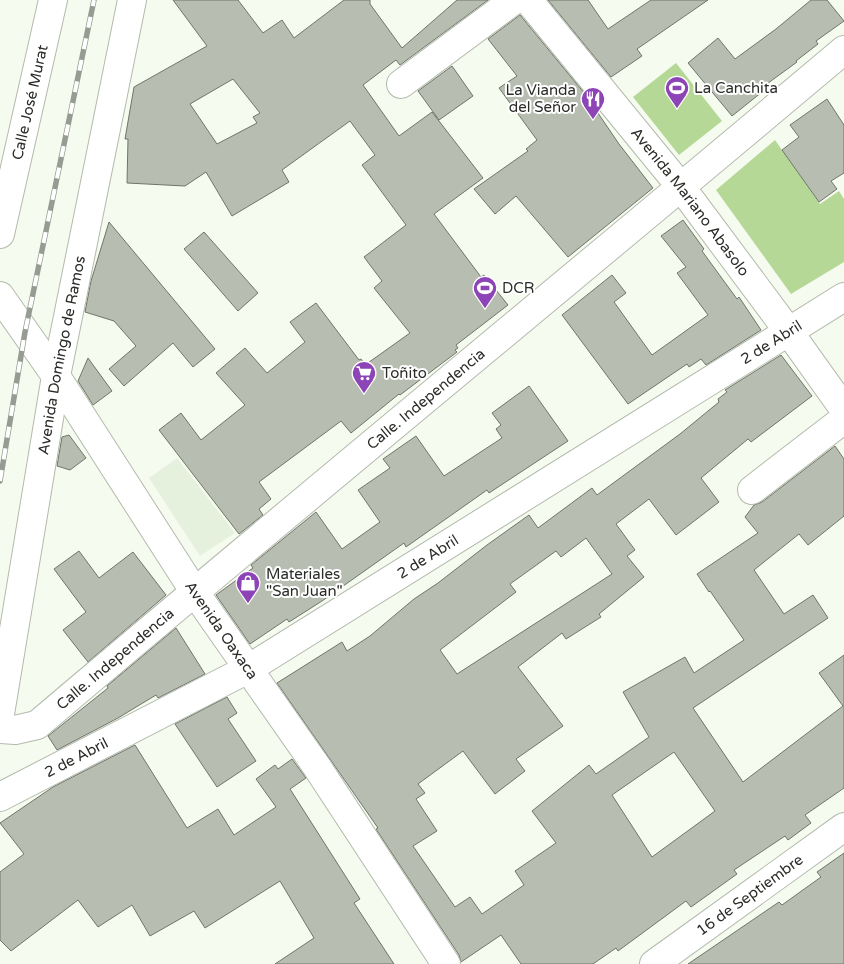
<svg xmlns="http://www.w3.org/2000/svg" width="844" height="964" font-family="'Varela Round',sans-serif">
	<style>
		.built { fill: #e6f1dd }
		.green { fill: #b5d896 }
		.building { fill: #b7beb1; stroke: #6f756a; fill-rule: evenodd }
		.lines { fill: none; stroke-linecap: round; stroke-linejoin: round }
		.minor-casing { stroke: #b3baad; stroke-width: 30 }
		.minor { stroke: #fff; stroke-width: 28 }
		.rail-casing { stroke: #979c93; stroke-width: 5.5 }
		.rail { stroke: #fff; stroke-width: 4; stroke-dasharray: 11; stroke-linecap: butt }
		.labels { text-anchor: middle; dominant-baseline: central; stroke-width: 4; stroke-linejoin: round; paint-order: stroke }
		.poi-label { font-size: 15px; fill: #292c27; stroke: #fff; text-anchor: start }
		.street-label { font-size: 15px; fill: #292c27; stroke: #fff }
	</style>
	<rect width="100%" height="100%" fill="#f5fcef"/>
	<!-- built -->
	<path class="built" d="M177,458l58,75 -35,23 -51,-78z"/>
	<!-- green -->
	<path class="green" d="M676,63l46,58 -43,34 -46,-58z
		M775,140l45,64 19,-13 5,8v63l-53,32 -75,-104z"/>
	<!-- building -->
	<path class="building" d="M173,0h65l25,33 19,-13 12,18 50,-38h26v4l32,44 55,-48h31l-88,65 -4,-5 -33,25 36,51 33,-24 51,66 -49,36 47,63 3,-2 24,30 -52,40 2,3 -3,2 2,2 -57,43 -1,-1 -48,39 -10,-12 -82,61 12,17 -12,10 4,6 -24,19 -80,-104 22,-17 20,27 44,-35 -29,-32 29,-25 22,25 38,-31 -15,-20 26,-19 43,57 2,-1 4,6 45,-32 -36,-45 8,-7 -18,-24 42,-32 -44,-60 13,-10 -25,-34 -68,49 7,12 -57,34 -26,-44 -21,14 -58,-3 1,-44h-3l9,-52 73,-41zM233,79l27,34 -7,4 4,6 -40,21 -27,-40z
		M548,0h40l20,29 43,-29h57l-71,49 5,7 -31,21z
		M811,0h16l17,21 -28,20 2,3 -22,17 1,1 -37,27 2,3 -30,24 -44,-53 30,-25 17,21 41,-30z
		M520,15l65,79 34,50 34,44 -85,69 -52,-61 -21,18 -21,-25 54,-38 -2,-2 11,-9 -38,-52 18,-12 -29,-37z
		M452,66l21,30 -34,24 -21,-29z
		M827,99l17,26v48l-13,8 6,8 -18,13 -37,-52 17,-13 -9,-12z
		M683,220l21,29 -2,2 35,48 2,-2 22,33 -55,35 -5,-6 -12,8 -2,-3 -59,40 -66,-89 50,-40 14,18 -12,9 38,53 56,-40 -31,-42 9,-6 -25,-31z
		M109,222l106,127 -22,18 -20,-24 -49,43 -15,-17 27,-23 -22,-25 -29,-9 6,-31z
		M204,232l54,61 -20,18 -54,-62z
		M781,355l31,41 -61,46 -3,-3 -47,39 18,24 -43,33 -27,-36 -33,25 19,26 -8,6 17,21 -45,37 2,3 -35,22 -4,-6 -44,34 45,59 -47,33 9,12 -30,23 -32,-43 -45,33 7,9 -9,6 21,32 -24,15 42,61 15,-10 12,17 42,-29 -9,-14 41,-28 -24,-32 57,-46 7,9 53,-37 -26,-45 62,-35 9,16 50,-33 -34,-49 -1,1 -12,-18 61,-41 -13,-16 9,-12 8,-3 73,-56 9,13v57l-36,29 -9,-11 -45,36 30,44 29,-19 15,23 -135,90 50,74 100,-76 -24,-33 25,-18v133l-39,27 6,8 -23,17 -3,-4 -51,34 3,4 -46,33 -5,-6 -68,50 -2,-3 -23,16h-72l-20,-29 -40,27 -2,-7 -83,-126 2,-1 -101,-145 65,-41 5,9 23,-15 44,-37 24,-16 49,-38 42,-30 9,13 54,-40 5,7 83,-61 39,-32 -1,-3 9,-7 -2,-2zM586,538l26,36 -155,100 -17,-24 76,-58 -6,-8 46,-33 5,6zM674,752l41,59 -63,46 -40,-62z
		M88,358l24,33 -19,14 -15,-24z
		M529,386l39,55 -79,52 -2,-3 -81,57 -2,-4 -82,58 -33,21 -2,-3 -37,25 -34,-49 37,-27 -2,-3 65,-53 26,37 38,-27 -22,-32 32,-22 -7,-9 33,-23 28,40 58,-38 -6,-9 5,-4 -9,-12z
		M69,435l17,23 -16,12 -13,-4 5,-29z
		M79,551l20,27 34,-26 33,43 -78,67 -25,-32 23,-18 -32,-43z
		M176,628l29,46 -47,24 -2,-3 -38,23 -61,32 -9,-14 60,-48 -1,-2z
		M227,697l10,16 -9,6 28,42 -39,26 -42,-63z
		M135,745l52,83 31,-19 16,26 42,-28 -20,-28 19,-14 3,4 14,-10 14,19 -16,11 70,110 -6,4 40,61h-119l39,-26 -34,-57 -75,47 -11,-17 -44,25 -18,-31 -34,22 -20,-27 -67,51 -11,-11v-68l24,-18 -24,-31 53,-36z
		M844,853v111h-156l91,-62 3,3 39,-28 -4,-5z"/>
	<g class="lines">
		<!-- minor casing -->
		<g class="minor-casing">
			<g id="minor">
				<path id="s1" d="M528,0l153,187 108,145 55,77"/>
				<path d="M401,84l113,-84"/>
				<path id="s2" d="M0,234l53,-234"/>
				<path id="s3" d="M0,296l56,80 138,215 123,176 129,197"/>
				<path d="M752,490l92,-71"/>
				<path id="s4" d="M0,714l56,-338 76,-376"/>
				<path id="s5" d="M0,729l15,1 22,-5c267,-227 539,-449 807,-675"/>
				<path id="s6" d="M0,797l248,-128 596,-372"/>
				<path id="s7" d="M654,964l190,-137"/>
			</g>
		</g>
		<!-- minor -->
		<use href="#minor" class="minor"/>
		<!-- rail casing -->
		<g class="rail-casing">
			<path id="rail" d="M0,481l25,-149 69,-332"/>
		</g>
		<!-- rail -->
		<use href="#rail" class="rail"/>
	</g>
	<!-- icons -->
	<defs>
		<g id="stadium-pin" transform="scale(1.25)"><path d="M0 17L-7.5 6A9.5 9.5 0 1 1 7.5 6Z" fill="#8c44b6" stroke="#fff"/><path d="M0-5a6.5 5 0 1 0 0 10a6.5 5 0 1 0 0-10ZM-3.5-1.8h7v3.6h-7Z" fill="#fff"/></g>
		<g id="restaurant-pin" transform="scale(1.25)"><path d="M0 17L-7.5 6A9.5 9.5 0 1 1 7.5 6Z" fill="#8c44b6" stroke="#fff"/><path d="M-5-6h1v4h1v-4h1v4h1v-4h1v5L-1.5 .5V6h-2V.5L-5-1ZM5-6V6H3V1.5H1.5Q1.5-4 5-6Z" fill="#fff"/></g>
		<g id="supermarket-pin" transform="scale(1.25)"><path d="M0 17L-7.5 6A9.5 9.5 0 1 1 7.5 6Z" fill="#8c44b6" stroke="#fff"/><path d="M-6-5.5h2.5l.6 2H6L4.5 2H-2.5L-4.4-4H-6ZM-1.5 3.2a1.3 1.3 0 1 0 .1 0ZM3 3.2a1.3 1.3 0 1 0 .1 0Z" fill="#fff"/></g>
		<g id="shop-pin" transform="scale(1.25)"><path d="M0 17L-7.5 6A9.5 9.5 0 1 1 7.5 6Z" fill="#8c44b6" stroke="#fff"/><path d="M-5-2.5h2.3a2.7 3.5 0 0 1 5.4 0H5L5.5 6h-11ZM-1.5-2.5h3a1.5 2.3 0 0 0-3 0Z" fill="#fff"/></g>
	</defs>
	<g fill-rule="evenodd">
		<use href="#stadium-pin" x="677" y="88"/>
		<use href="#restaurant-pin" x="593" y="99"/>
		<use href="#stadium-pin" x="485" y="288"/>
		<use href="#supermarket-pin" x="364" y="373"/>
		<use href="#shop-pin" x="248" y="583"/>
	</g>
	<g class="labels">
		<!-- poi labels -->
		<g class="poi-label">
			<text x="694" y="88">La Canchita</text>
			<text x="576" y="90" text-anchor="end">La Vianda<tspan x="576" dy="17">del Señor</tspan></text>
			<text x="502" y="288">DCR</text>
			<text x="382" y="373">Toñito</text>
			<text x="266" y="574">Materiales<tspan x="266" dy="17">"San Juan"</tspan></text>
		</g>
		<!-- street labels -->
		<g class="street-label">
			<text stroke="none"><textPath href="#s2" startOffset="135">Calle José Murat</textPath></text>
			<text stroke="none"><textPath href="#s1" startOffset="259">Avenida Mariano Abasolo</textPath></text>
			<text stroke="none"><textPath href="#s6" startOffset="896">2 de Abril</textPath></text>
			<text stroke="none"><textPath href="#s4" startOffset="364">Avenida Domingo de Ramos</textPath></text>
			<text stroke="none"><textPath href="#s5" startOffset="545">Calle. Independencia</textPath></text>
			<text stroke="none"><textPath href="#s6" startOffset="491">2 de Abril</textPath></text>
			<text stroke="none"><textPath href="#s3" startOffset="401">Avenida Oaxaca</textPath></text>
			<text stroke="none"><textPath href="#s5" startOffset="140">Calle. Independencia</textPath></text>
			<text stroke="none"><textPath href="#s6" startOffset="86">2 de Abril</textPath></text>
			<text stroke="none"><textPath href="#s7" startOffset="118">16 de Septiembre</textPath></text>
		</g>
	</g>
</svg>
